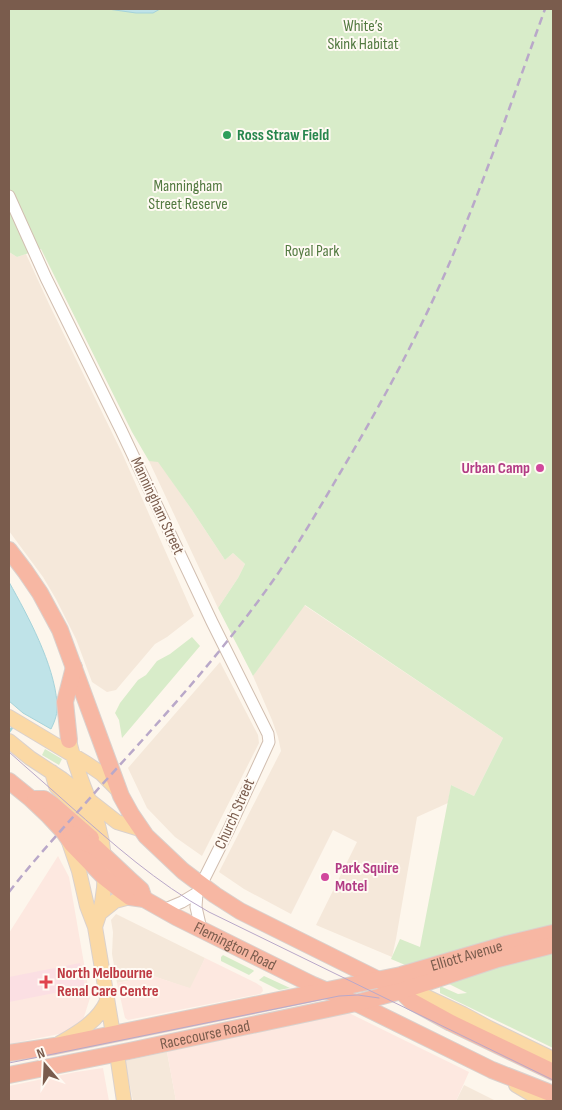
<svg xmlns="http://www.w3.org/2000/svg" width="562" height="1110" font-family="'Sofia Sans Condensed',sans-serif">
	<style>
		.residential { fill: #f5e8da }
		.commercial { fill: #fde8e0 }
		.medical { fill: #fbdfe3 }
		.green { fill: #d8ecc9 }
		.water { fill: #bfe3e8; stroke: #a5d3da }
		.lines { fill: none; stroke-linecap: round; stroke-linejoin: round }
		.stream { stroke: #a5d3da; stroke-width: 2.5 }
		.minor-casing { stroke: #d1beb0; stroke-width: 13 }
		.major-casing { stroke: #dad1cd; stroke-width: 16 }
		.highway-casing { stroke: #dad1cd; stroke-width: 18 }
		.minor { stroke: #fff; stroke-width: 11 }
		.major { stroke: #fbd9a5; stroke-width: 14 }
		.highway { stroke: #f7b7a3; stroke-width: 16 }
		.tram { stroke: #b9a8c9; stroke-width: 1 }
		.rail { stroke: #b9a8c9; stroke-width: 2.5; stroke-dasharray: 8 5; stroke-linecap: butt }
		.leisure-dot { fill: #2e9e5b; stroke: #fffaf3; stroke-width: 2 }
		.hotel-dot { fill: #d1479c; stroke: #fffaf3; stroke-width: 2 }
		.health-dot { fill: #e0444e; stroke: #fffaf3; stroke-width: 2 }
		.labels { text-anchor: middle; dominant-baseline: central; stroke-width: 4; stroke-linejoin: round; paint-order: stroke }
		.park-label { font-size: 16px; fill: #537a41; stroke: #fffaf3 }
		.leisure-label { font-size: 16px; font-weight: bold; fill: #27864d; stroke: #fffaf3; text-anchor: start }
		.hotel-label { font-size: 16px; font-weight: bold; fill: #b23c85; stroke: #fffaf3; text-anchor: end }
		.street-label { font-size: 16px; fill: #7a5c4d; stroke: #fffaf3 }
		.health-label { font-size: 16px; font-weight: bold; fill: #be3a42; stroke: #fffaf3; text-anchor: start }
	</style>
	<rect width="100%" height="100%" fill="#fdf6ec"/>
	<!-- residential -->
	<path class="residential" d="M9,252l8,5 9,-3 23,50 73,149 72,163 -27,21 -12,7 -39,46 -9,2 -15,-10 -16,-43 -20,-40 -13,-22 -34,-46z
		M149,461h9l34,49 33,50 8,-7 12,11 -7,14 -20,30z
		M304,605l199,133 -29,58 -23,-11 -3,18 -31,14 -21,122 -4,18 -76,-32 41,-83 -24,-12 -42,84 -47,-25 -25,-17 62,-121 -3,-14 -6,-17 -19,-44z
		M220,662l38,73 1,8 -57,113 -27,-19 -28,-29 -19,-40z
		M116,914l89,44 -14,31 -38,-13 -36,7 -5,-29 1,-22 -2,-12z
		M167,1052l9,49h-43l-8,-40z
		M464,1085l32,16h-40z"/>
	<!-- commercial -->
	<path class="commercial" d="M58,856l11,21 21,121 -7,22 -19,13 -55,11v-111z
		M205,958l51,25 6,4 1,4 -3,3 -132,26 -3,-2 -8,-35 36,-7 37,12z
		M349,1013l120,59 -13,29h-280l-9,-49z
		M103,1068l6,33h-100v-15l67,-14z"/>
	<!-- medical -->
	<path class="medical" d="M80,963l5,24 -76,15v-25z"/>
	<!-- green -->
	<path class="green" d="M9,9h544v1039l-113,-55v-7l18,8 9,-1 -24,-12 -52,-22 9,-20 20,8 31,-162 23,11 29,-58 -198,-133 -52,71 -35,-68 20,-30 7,-14 -12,-11 -8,7 -33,-50 -34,-48 -9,-1 -17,-29 -91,-183 -24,8 -8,-5z
		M192,637l8,9 -78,92 -3,-18 -4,-7 5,-10 18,-23 8,-5 11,-14 13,-7z
		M45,749l17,10 -3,6 -17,-10z
		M223,955l30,15 1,1 -5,4 -28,-14v-4z
		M264,976l26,12 -11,2 -20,-10z"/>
	<!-- water -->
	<path class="water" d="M108,9h52l-7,4h-17z
		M9,582c19,34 45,82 48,121 1,10 -2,18 -6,26l-28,-16 -14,-12z"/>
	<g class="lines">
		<!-- stream -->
		<path class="stream" d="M9,732l5,-7"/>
		<!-- minor casing -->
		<g class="minor-casing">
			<path id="minor" d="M9,196l37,82 75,152 91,192 56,112 1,8 -40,87 -32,64 -1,14 5,22
				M163,910l19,-8 15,-9"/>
		</g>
		<!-- major casing -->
		<g class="major-casing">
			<path id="major" d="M9,717l77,46 16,11 16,16
				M69,740c5,25 16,49 25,73 13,35 15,78 1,114
				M9,741l21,17 32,21 55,43 23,7
				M52,772l4,14 10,10 30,27
				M69,842l10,29 8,35 8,21 18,107
				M100,913l15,-12 15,-4
				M402,992l18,3 7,2 36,17 26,14 64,31
				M60,1043c19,-11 38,-22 47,-42
				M117,1054l7,47
				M516,1085l27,16"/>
		</g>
		<!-- highway casing -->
		<g class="highway-casing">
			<g id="highway">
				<path d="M9,550l16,21 15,22 20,37 61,166 10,18 15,22 37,35 32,24 25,16 161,80 10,10 40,22 102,49"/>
				<path d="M69,740l-4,-38 9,-35"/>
				<path id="s1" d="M9,781l21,17 19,18 14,15 9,13 32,33 14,11 12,9 14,2 32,18 135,67 45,19 136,67 61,24"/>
				<path d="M35,799h9l9,6 38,33"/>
				<path d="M71,834l6,2 7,6 11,5 34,32 12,11 3,9"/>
				<path id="s2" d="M9,1053l46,-7 346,-71 106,-31 46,-11"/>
				<path id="s3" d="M9,1075l120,-24 227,-48 45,-12 97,-32 55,-14"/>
			</g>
		</g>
		<!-- minor -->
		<use href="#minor" class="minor"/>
		<!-- major -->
		<use href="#major" class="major"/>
		<!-- highway -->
		<use href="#highway" class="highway"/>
		<!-- tram -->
		<path class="tram" d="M9,752c20,18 40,35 60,53 44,39 88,78 140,107l344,168
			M9,1063l330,-67 19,-1 21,3"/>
		<!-- rail -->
		<path class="rail" d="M9,892c28,-36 59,-69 89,-103 59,-65 118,-129 169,-200 27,-37 50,-77 73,-116 43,-72 83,-146 115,-223 33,-79 61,-161 90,-241"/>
	</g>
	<!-- markers -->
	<circle class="leisure-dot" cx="227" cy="135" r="5"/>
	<g class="hotel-dot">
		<circle cx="540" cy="468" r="5"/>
		<circle cx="325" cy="877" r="5"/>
	</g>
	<path class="health-dot" d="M43.5 974.5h5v5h5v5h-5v5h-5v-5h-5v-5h5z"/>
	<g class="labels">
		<!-- park labels -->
		<g class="park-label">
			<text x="363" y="26">White’s<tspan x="363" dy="18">Skink Habitat</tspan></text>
			<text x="188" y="186">Manningham<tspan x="188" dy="18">Street Reserve</tspan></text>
			<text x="312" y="251">Royal Park</text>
		</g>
		<!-- leisure labels -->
		<g class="leisure-label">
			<text x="237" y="135">Ross Straw Field</text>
		</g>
		<!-- hotel labels -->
		<g class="hotel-label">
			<text x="530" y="468">Urban Camp</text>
			<text x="335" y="868" text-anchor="start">Park Squire<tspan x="335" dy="18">Motel</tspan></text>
		</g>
		<!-- street labels -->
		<g class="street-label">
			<text transform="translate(157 506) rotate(65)">Manningham Street</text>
			<text transform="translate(235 814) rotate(-66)">Church Street</text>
			<text stroke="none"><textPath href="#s1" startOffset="285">Flemington Road</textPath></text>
			<text stroke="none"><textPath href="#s2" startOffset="468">Elliott Avenue</textPath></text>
			<text stroke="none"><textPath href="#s3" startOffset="200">Racecourse Road</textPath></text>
		</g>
		<!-- health labels -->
		<g class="health-label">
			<text x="57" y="973">North Melbourne<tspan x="57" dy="18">Renal Care Centre</tspan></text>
		</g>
	</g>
	<!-- border -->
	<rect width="562" height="1110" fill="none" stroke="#7a5c4d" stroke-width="20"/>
	<!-- north arrow -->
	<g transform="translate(45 1065) rotate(341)" stroke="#fffaf3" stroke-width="4" paint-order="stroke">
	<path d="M0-4L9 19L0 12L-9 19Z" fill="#7a5c4d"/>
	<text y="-8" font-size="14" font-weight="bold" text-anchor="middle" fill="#7a5c4d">N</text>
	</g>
</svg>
